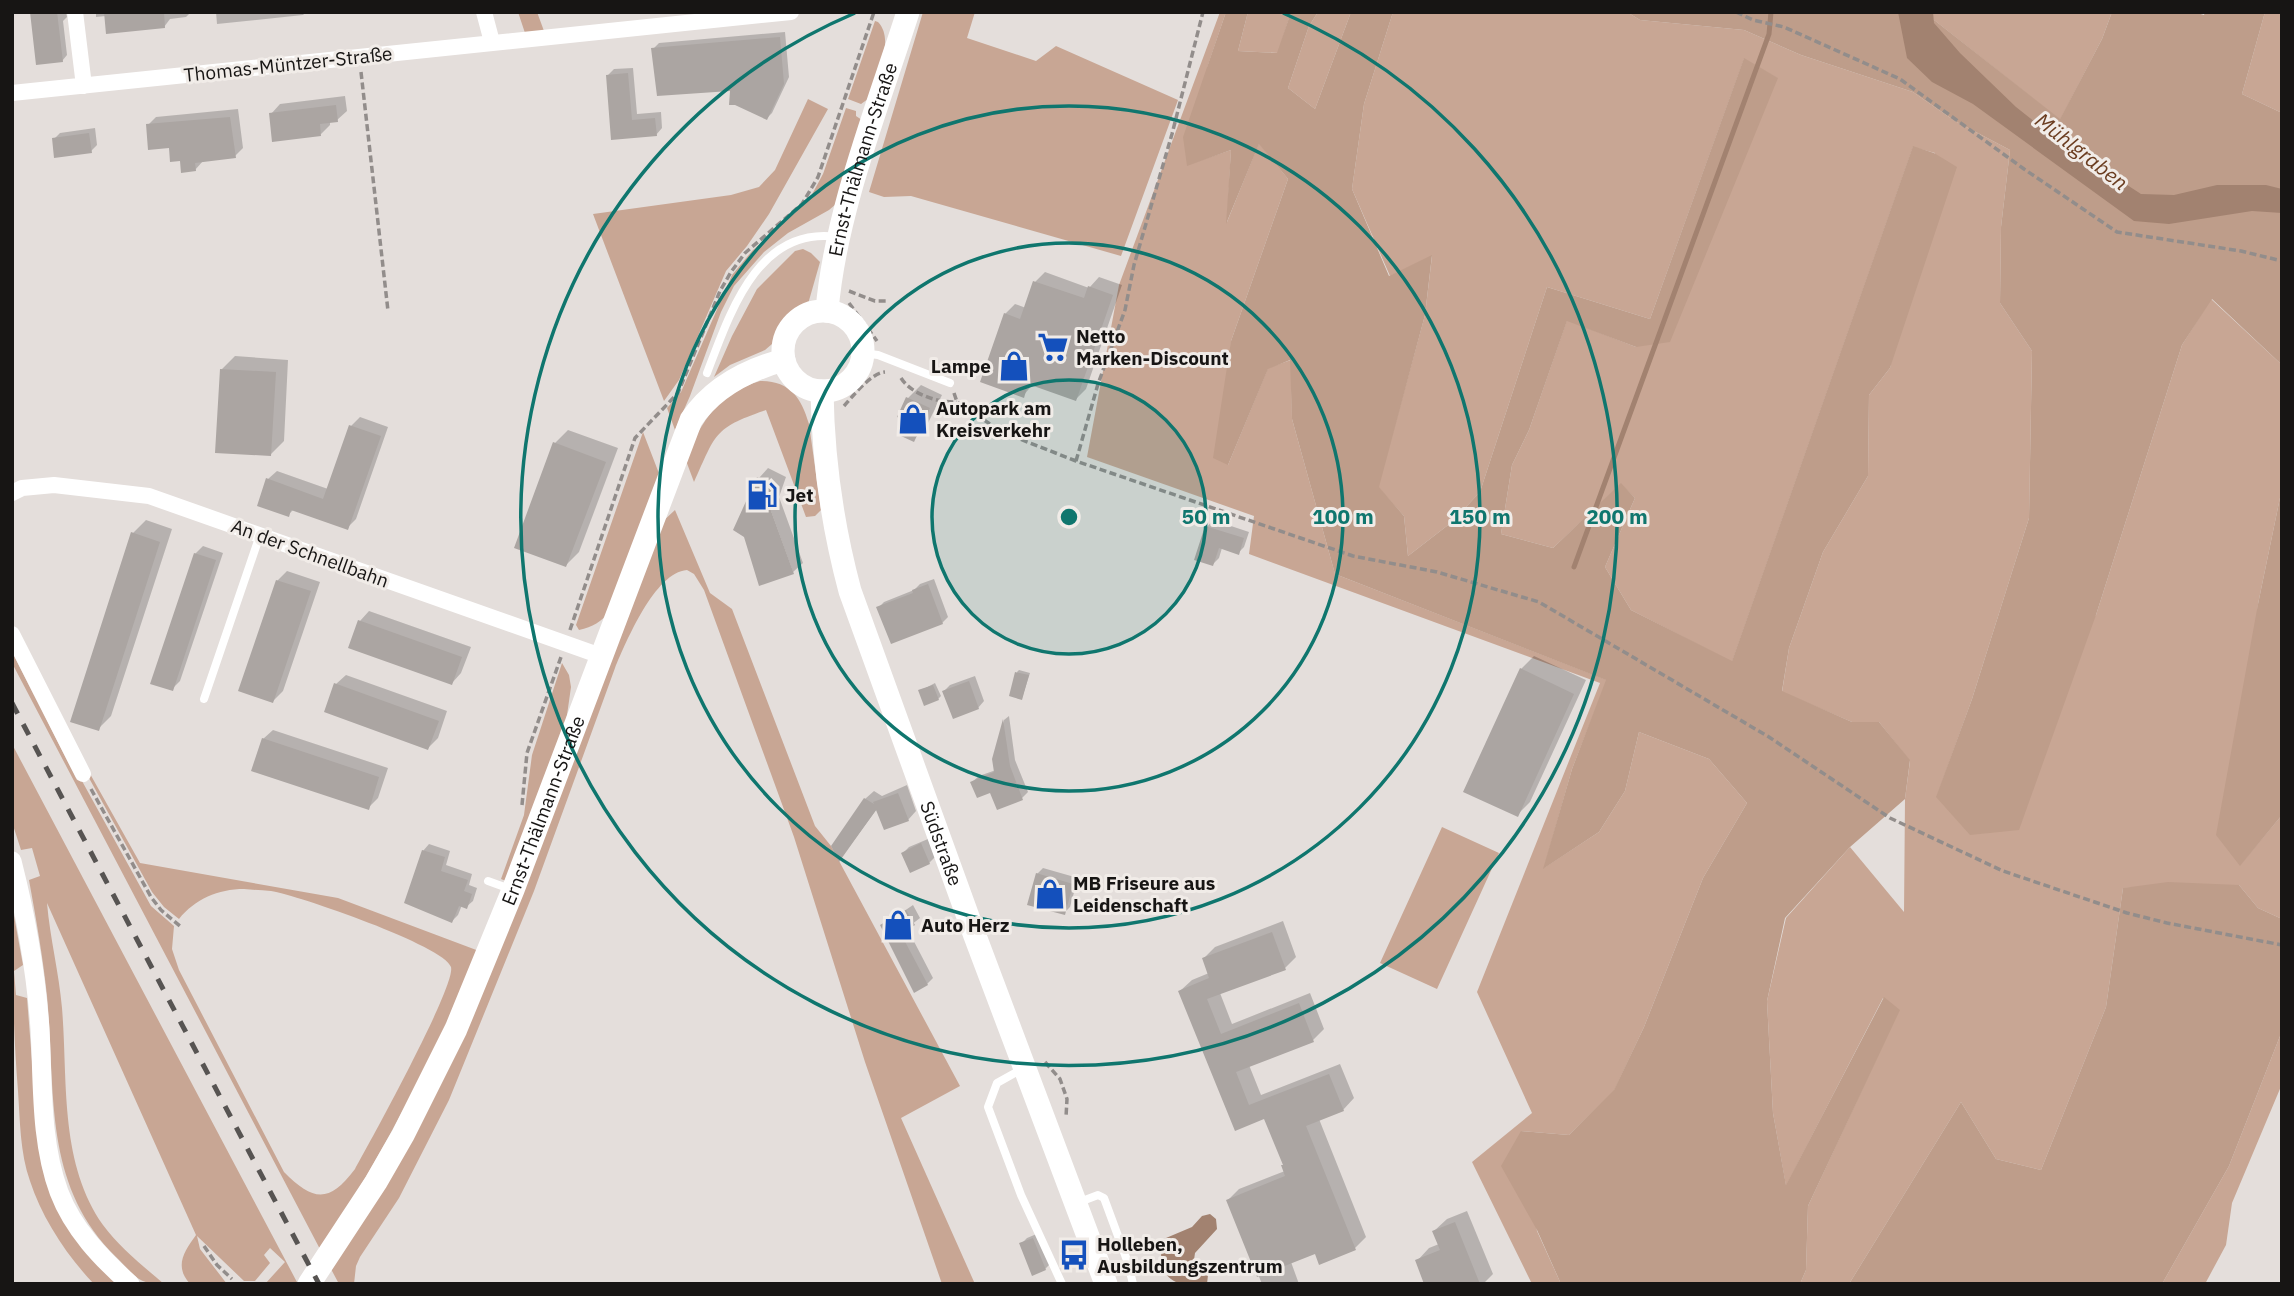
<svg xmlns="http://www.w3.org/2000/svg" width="2294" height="1296" font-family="'IBM Plex Sans',sans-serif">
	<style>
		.green { fill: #c8a694 }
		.forest { fill: #be9d8a }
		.water { fill: #a28270 }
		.shadow { fill: #0003 }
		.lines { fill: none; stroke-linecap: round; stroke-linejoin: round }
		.stream { stroke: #a28270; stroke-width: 5 }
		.building { fill: #aba5a2 }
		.path { stroke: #928d8b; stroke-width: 3.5; stroke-dasharray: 7 3.5; stroke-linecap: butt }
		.service { stroke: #fff; stroke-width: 8 }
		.minor { stroke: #fff; stroke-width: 16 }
		.tertiary { stroke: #fff; stroke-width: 19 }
		.secondary { stroke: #fff; stroke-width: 23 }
		.rail { stroke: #575452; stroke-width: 5; stroke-dasharray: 12 12; stroke-linecap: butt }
		.ring { fill: none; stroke: #0f766e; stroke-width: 3.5 }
		.labels { text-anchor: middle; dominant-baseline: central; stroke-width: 6; stroke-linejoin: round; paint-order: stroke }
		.street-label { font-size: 19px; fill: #171514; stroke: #f1ece8 }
		.poi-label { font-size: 19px; font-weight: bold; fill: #171514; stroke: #f1ece8; text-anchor: start }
		.water-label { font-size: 21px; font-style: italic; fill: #6b3d20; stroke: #f1ece8 }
		.centre { fill: #0f766e; stroke: #f1ece8; stroke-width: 3.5 }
		.ring-label { font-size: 21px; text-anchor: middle; font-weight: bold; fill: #0f766e; stroke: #f1ece8; stroke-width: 6; stroke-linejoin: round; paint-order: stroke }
	</style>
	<rect width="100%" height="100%" fill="#e4dedb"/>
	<!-- green -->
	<path class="green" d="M518,12h19l7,19 -19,2z
		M923,12h52l-8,26 69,23 20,-15 122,54 -57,156 -210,-60 -27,1 -15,-5z
		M1220,12h6l-18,53 -21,100 44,-15 -4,72 32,-79 29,36 -57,162 -3,124 40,-97 23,-8 1,59 43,155 272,106 -35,89 -28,99 55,-36 26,-41 14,-59 70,27 38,44 -44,75 -59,149 -30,64 -45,44 -48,-4 16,100 24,53h-29l-60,-122 60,-49 -55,-121 123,-309 -351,-129 5,-38 -167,-59 32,-172z
		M1248,12h43l-13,41 -40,-2z
		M1318,12h33l-36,97 -27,-21 21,-62z
		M1393,12h234l13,8 104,10 57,25 112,37 42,29 55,29 -9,77 -1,76 32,48 -3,167 -57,181 -35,97 159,-181 86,-270 29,-46 71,66v123l-24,116 -18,261 42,-50v104l-24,-11 -19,-23 -116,3 -17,119 -65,163 -45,-11 -35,-57 -112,182h-49l6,-14 2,-64 91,-196 -16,-12 -97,188 -13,-73 -6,-112 19,-83 64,-71 54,65 1,-113 5,-38 -31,-39h-27l-70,-30 7,-44 34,-96 45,-76 1,-81 21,-27 45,-215 -22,-6 -181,515 -101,-52 -26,-43 30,-69 -14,-14 -68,64 -52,-14 11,-69 17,-35 38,-110 69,27 141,-269 -33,-19 -94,260 -103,-32 -67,205 -28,30 -44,34 -4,-40 -26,-29 47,-172 7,-59 -42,20 -38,-87 12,-85z
		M1924,12h188l-10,27 -42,81z
		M2265,12h17v101l-40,-19z
		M875,21l3,1c18,19 -3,55 -10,77l-7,5 -13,-5z
		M808,99l20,10 -59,105 -22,32 -21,25 -47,109 -15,21 -71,-187 138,-19 28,-8 16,-17z
		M846,108l10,3v5l6,4 -26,84 -7,6 -41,23 -24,19 -30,34 -13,26 -31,84 -15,34 -8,-22 14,-16 51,-117 20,-24 57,-51 14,-26z
		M803,249l8,4 9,9 -12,42 -25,20 -11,20 -7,6 -35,15 -16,12 18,-41 25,-47 38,-38z
		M760,381c30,0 41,16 49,43l12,86 -6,6 -9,1 -40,-107c-53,18 -50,24 -72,72l-9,-24c18,-38 33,-64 75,-77z
		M643,432l17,44 -50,135c-9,11 -17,16 -31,19l-3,-5z
		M675,510l35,83 22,16 83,217 16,20 129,240 -59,32 74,166h-33l-77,-222 -71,-225 -90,-247 -10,-16 -7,-4c-32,2 -61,72 -72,98l-81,223 -85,209 -50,98 -39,59 -4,9 -2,18h-15l-8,-15 55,-85 275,-661z
		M12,652l65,128 5,1 69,125 23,20 -2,23 7,21 105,202c29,29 45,32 71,-3 15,-27 101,-183 96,-202 -6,-21 -154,-72 -180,-76 -9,-1 -18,-1 -27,-2 -26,0 -49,10 -65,30l-15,-12 -12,-15 -63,-114v-6l51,91 198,35 141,53c-44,105 -97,203 -158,300l-309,-588z
		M562,663l7,12 2,12 -5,35 -60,159 -5,-2 23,-64 8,-60z
		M12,744l286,540h-33l20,-22 -15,-14 -6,7 6,8 -15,18h-11l-47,-45 3,13 27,35h-37c-16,-18 -6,-32 6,-49l-149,-332c3,35 12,70 15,105 6,73 -3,154 41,217 16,22 40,41 61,59 -27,0 -29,-8 -48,-27 -74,-73 -60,-165 -69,-261 -4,-39 -11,-77 -18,-116l11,-4 -8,-28 -11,2 -9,-28z
		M1442,827l57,26 -62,136 -57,-26z
		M12,905l11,60 -9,6 2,24 11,3 11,139 5,33 13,35 61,79h-23c-27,-28 -52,-66 -64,-103 -10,-28 -10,-61 -12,-90 -5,-62 -6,-124 -6,-186z
		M2282,1031v53l-50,119 -6,42 -21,39h-43l67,-118z"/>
	<!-- forest -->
	<path class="forest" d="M1226,12h22l-10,39 39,2 14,-41h27l-9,14 -21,62 27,21 36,-97h42l-29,92 -12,85 37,87 43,-21 -7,60 -46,172 25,29 4,40 44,-34 28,-30 67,-205 103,32 94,-261 34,20 -108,264 -34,5 -69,-26 -38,109 -17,35 -11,69 52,14 68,-65 14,15 -30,69 26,43 101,51 181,-515 21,7 23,14 -67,201 -21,27 -1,81 -45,76 -34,96 -7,43 70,31h27l31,38 -5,39 -55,48 -65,71 -18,83 6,112 13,72 98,-188 16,13 -92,196 -2,64 -6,14h-239l-24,-54 -36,-64 20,-35 48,4 45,-45 30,-63 59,-149 44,-75 -38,-44 -70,-27 -14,59 -26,41 -56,37 29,-100 34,-89 -271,-106 -43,-155 -2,-59 -22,9 -40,96 -15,-7 18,-117 57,-162 -29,-35 -33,80 5,-74 -44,16 -4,-29z
		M1627,12h297l136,107 42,-80 10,-27h82l10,3 1,-3h60l-23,82 40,19v252l-70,-66 -30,46 -86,270 -77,215 -49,5 -34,-38 36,-98 57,-181 3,-167 -32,-48 1,-76 9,-77 -55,-29 -42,-29 -112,-37 -57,-25 -104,-10z
		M2282,488v327l-42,51 -24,-31 42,-231z
		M2168,882l71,3 19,23 24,11v112l-53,135 -67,118h-313l112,-182 35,57 45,11 65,-163 17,-119z"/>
	<!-- water -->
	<path class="water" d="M1898,12h35l1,11 26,30 56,54 42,33 83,54 33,1 43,-10h49l16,4v24l-30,-2 -83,13 -35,-3 -161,-117 -41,-22 -25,-24z
		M1210,1214l6,5 1,10 -22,24 -1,7 14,15 -1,9c-9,0 -21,2 -29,-1 -20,-8 -20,-30 -12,-45l26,-11 10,-11z"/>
	<!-- shadow -->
	<path class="shadow" d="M32,12h34l1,5 -4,4 4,34 -5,6z
		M96,12h95l-5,5 -16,2 -6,8 -58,-11 -10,1z
		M216,12h90l-3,3 -86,9z
		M785,32l4,45 -17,36 -5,5 -35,-29 -79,-40 6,-6z
		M633,68l4,46 24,-2 1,16 -6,7 -43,3 -6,-62 7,-7z
		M345,96l2,15 -10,9 -7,1v4l-9,9 -50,-20 9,-10z
		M238,109l5,39 -8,8 -32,5 -8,9 -47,-45 8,-8z
		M95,128l2,17 -6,6 -37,-12 6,-6z
		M1045,272l44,16 10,-11 23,8 -36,104 -10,10 -43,-15 -10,12 -18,-82 10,-10 11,4 9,-26z
		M235,356l53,4 -4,81 -13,13 -49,-85z
		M921,385l21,10 -16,32 -13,13 -5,-42z
		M360,417l28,10 -32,92 -9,9 -53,-19 -6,6 -20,-36 9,-8 51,18 23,-63z
		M568,430l50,18 -39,104 -13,13 -11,-122z
		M768,468l18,9 -7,20 24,66 -10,9 -34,-94z
		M146,520l26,9 -61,187 -13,13 35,-196z
		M1213,520l36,12 -5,15 -6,6 -16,-5 -3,10 -6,6 -17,-5 11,-32z
		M203,546l20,7 -43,128 -8,8 23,-135z
		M287,571l33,11 -37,109 -10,10 4,-120z
		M934,579l14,38 -6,6 -64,-15 6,-6 30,-12 6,-6z
		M369,611l102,36 -10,26 -9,10 -102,-36 10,-26z
		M1534,656l52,24 -56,122 -13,13 4,-146z
		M1019,670l11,3 -8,25 -5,-26z
		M346,675l101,36 -9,27 -10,10 -92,-64z
		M975,676l9,25 -6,7 -34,-17 6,-6z
		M935,683l6,13 -3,3 -18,-8z
		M1009,716l6,44 13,32 -6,6 -31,-8 -19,-8 7,-6 17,-6 -2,-11 10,-39z
		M273,730l115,38 -10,30 -10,10 -105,-69z
		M907,785l9,26 -8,9 -31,-11 -37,50 25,-60 9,-8 8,5z
		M928,839l8,17 -7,7 -18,8 -8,-18 6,-6z
		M429,844l21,7 -4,14 26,9 -3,11 8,3 -4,13 -7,6 -4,-2 -4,10 -6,6 -29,-70z
		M1043,868l35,10 -8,29 -6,6 -27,-39z
		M913,905l7,13 -13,10 26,50 -6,6 -45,-58z
		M1283,921l13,36 -11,11 -65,25 12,31 78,-31 14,36 -11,11 -64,25 12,30 79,-31 14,34 -11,12 -24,9 47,118 -11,11 -39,4 -25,10 8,22h-37l-34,-84 11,-11 46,-18 -1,-7 -19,-48 -29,12 -56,-137 12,-11 17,-7 -5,-15 11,-11z
		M1467,1211l26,63 -10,10h-57l-9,-23 12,-13 10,-4 -5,-13 13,-12z
		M1039,1233l12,30 -6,6 -24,-25 6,-6z"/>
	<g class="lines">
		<!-- stream -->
		<path class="stream" d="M1574,567l195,-533 2,-22"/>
	</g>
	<!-- building -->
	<path class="building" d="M30,12h27l6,50 -27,3z
		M104,12h60l1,16 -59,6z
		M780,37l4,47 -17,36 -32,-15h-6l1,-14 -73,5 -6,-48z
		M628,73l4,47 23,-2 2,18 -46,4 -5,-65z
		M336,105l2,17 -18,2 1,12 -49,6 -3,-29z
		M230,117l6,41 -41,5 1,8 -15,2 -1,-12 -10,1 -1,-14 -21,2 -2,-26z
		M89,133l3,20 -38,5 -2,-20z
		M1033,281l51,17 4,-12 25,9 -37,106 -48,-17 -4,14 -44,-16 24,-69 16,6z
		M220,369l56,3 -5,84 -56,-3z
		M906,397l24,11 -16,34 -13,-6 7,-14 -11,-5z
		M349,425l32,11 -33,94 -57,-20 -2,7 -32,-11 9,-28 57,21z
		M553,442l53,20 -40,105 -52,-19z
		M757,477l21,10 -8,21 24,66 -35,12 -15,-49 -11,-7z
		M1205,526l39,12 -5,17 -20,-7 -6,18 -19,-6z
		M131,532l29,10 -61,189 -29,-9z
		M194,553l22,7 -43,131 -23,-7z
		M276,580l35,11 -38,112 -35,-12z
		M928,584l15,40 -52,20 -15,-37 37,-14 -1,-3z
		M358,620l104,37 -10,28 -104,-37z
		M1520,668l54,26 -56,123 -55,-25z
		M1015,672l14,3 -7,25 -13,-4z
		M969,681l10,28 -26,10 -11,-28z
		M334,683l105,38 -11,29 -104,-38z
		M933,685l6,15 -15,6 -6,-16z
		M1003,719l7,47 13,34 -26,10 -7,-17 -13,5 -7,-16 24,-10 -2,-13z
		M262,738l117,39 -10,33 -118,-39z
		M898,793l11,28 -25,9 -8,-20 -37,52 -8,-16 33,-48 10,6 -1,-2z
		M921,843l9,21 -20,9 -9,-20z
		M422,850l23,7 -4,14 27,9 -4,11 8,3 -5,15 -8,-3 -7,17 -48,-20z
		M1036,873l37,11 -8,31 -38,-10z
		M906,910l9,15 -14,9 27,51 -14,8 -34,-68z
		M1272,932l14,38 -79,29 14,35 78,-31 15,39 -78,30 13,33 80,-31 15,37 -38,15 50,124 -37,15 -4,-11 -58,23 -31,-77 59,-24 -4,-11h2l-19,-46 -29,12 -57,-140 31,-13 -7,-20z
		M1455,1222l25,62h-56l-9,-24 25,-10 -8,-19z
		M1033,1238l13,32 -14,6 -13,-33z"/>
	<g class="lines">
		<!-- path -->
		<path class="path" d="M1736,12l17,8 31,7 116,52 124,90 93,63 124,19 41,10
			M361,72l27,239
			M849,291l26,10h12
			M849,303l28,38
			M901,378c10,16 37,25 56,24
			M954,393l3,9 45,30 74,29 277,95 84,16 102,30 230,135 121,81 113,53 124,42 40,10 115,22
			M844,406c9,-10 27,-33 41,-34
			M1076,461l22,-77 27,-74 9,-45 38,-131 31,-122
			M570,630l65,-192 43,-45 42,-102 11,-19 14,-19 57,-49 16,-27 56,-165
			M91,789l60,108 10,13 19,16
			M522,805l5,-52 34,-96
			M1045,1062l15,17 7,20 -1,18
			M204,1246l13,19 15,14"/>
		<!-- service -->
		<path class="service" d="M862,353l16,2 72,28
			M707,373c23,-60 51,-148 131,-136
			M204,699l56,-164
			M488,881l22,8
			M1022,1069l-25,14 -9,24 33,88 41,89
			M1077,1203l21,-8 6,3 24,65 5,21"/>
		<!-- minor -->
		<path class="minor" d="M75,12l9,74
			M484,12l8,30
			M12,93l779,-81
			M12,493l10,-5 32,-3 95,11 452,160
			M12,634l71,140"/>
		<!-- tertiary -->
		<path class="tertiary" d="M12,861c14,55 24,111 28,168 3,53 0,112 19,163 14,37 42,66 71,92"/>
		<!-- secondary -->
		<g class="secondary">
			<path id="s1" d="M827,311c8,-98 51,-205 81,-299"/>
			<circle cx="823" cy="351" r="40"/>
			<path id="s2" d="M822,391c1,69 10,133 28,200l125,345 131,348"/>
			<path id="s3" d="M309,1284l67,-102 27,-47 53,-106 57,-139 178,-470c22,-33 56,-50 93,-60"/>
		</g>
		<!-- rail -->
		<path class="rail" d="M12,703l307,581"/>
	</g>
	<!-- distance rings -->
	<circle cx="1069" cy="517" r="137" fill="#0f766e" fill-opacity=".12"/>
	<g class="ring">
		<circle cx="1069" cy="517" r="137"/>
		<circle cx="1069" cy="517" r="274"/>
		<circle cx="1069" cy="517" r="411"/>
		<path d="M1283 13A548 548 0 1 1 855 13"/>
	</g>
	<!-- icons -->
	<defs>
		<g id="supermarket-bare" transform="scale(2.415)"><path d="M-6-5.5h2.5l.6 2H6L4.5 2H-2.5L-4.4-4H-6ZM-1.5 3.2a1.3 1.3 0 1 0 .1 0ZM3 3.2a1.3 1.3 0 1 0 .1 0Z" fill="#1450bc" stroke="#f1ece8" stroke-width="2.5" paint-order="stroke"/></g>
		<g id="shop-bare" transform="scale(2.415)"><path d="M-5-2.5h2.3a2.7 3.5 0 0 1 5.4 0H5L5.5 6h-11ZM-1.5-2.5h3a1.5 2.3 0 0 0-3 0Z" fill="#1450bc" stroke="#f1ece8" stroke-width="2.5" paint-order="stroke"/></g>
		<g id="fuel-bare" transform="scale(2.415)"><path d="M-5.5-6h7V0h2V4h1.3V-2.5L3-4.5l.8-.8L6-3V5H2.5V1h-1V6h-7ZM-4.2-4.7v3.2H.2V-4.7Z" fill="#1450bc" stroke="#f1ece8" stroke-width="2.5" paint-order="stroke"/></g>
		<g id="bus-bare" transform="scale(2.415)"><path d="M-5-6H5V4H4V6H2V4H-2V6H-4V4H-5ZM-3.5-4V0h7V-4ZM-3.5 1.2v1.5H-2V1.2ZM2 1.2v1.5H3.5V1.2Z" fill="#1450bc" stroke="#f1ece8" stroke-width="2.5" paint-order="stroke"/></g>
	</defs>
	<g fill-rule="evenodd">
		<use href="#supermarket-bare" x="1053" y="347"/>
		<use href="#shop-bare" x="1014" y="366"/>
		<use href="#shop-bare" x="913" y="419"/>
		<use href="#fuel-bare" x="762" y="495"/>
		<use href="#shop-bare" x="1050" y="894"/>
		<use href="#shop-bare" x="898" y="925"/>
		<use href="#bus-bare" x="1074" y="1255"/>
	</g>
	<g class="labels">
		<!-- street labels -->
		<g class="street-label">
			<text transform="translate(288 64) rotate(-6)">Thomas-Müntzer-Straße</text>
			<text stroke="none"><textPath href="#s1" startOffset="156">Ernst-Thälmann-Straße</textPath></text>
			<text transform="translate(310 553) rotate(20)">An der Schnellbahn</text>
			<text stroke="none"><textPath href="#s3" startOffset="530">Ernst-Thälmann-Straße</textPath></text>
			<text stroke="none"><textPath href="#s2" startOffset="471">Südstraße</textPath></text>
		</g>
		<!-- poi labels -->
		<g class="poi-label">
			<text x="1076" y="336">Netto<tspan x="1076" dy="22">Marken-Discount</tspan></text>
			<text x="991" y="366" text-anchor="end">Lampe</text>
			<text x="936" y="408">Autopark am<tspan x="936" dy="22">Kreisverkehr</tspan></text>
			<text x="785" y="495">Jet</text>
			<text x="1073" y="883">MB Friseure aus<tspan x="1073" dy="22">Leidenschaft</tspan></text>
			<text x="921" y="925">Auto Herz</text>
			<text x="1097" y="1244">Holleben,<tspan x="1097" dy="22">Ausbildungszentrum</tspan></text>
		</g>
		<!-- water labels -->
		<g class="water-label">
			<text transform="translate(2082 151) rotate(38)">Mühlgraben</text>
		</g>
	</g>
	<circle cx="1069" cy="517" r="10" class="centre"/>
	<g class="ring-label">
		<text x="1206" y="524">50 m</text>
		<text x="1343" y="524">100 m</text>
		<text x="1480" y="524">150 m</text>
		<text x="1617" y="524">200 m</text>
	</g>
	<!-- border -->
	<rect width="2294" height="1296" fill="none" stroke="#171514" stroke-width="28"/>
</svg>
